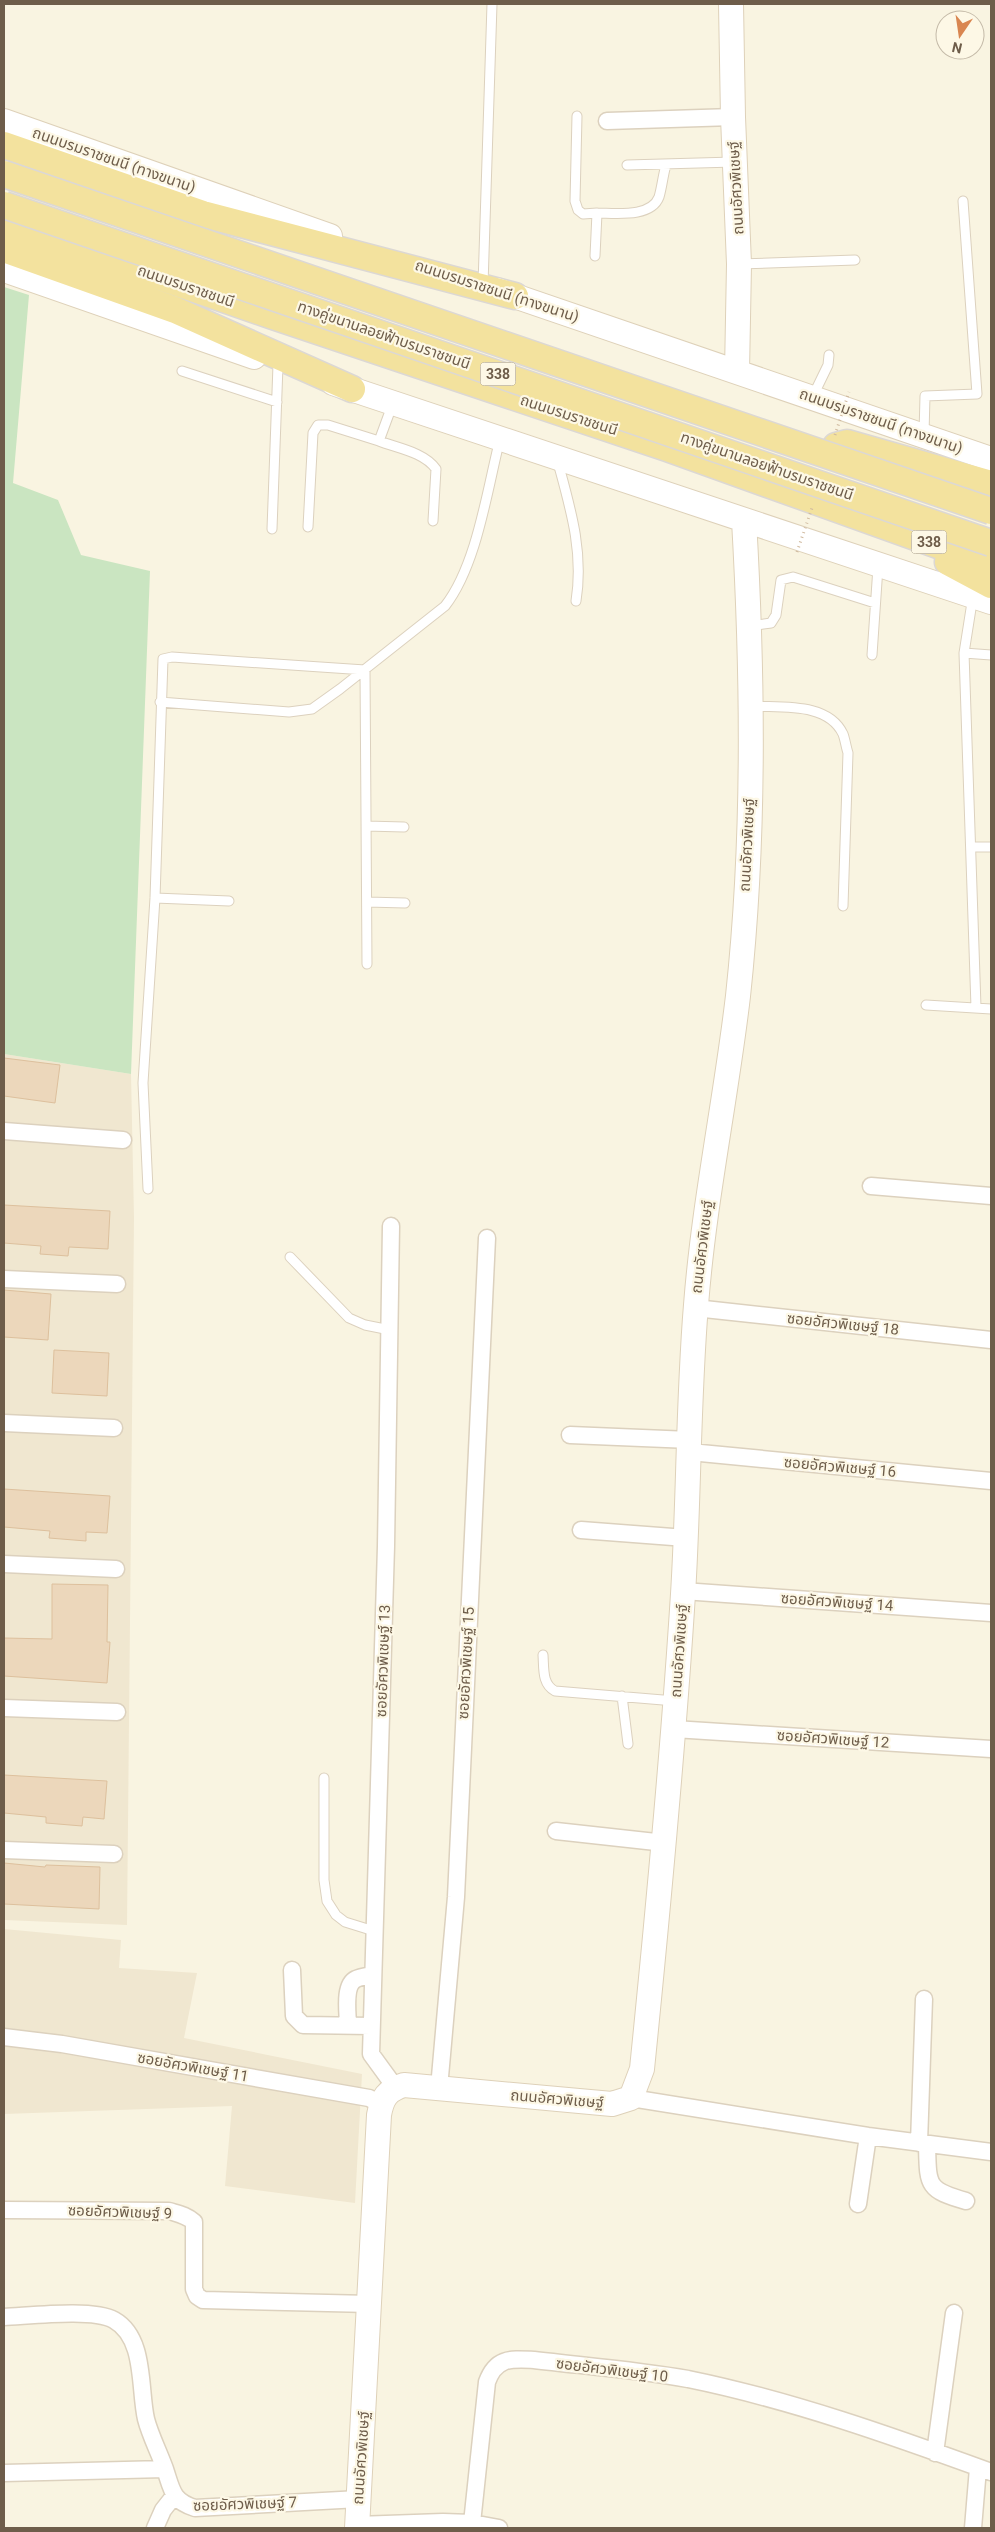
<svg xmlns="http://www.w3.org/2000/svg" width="995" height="2532" font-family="Roboto,'Noto Sans Thai',sans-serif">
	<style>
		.residential { fill: #f0e7d0 }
		.green { fill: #cae5c1 }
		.building { fill: #ecd7bb; stroke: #ddc09d }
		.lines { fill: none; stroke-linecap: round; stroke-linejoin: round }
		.lane-casing { stroke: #dcd1be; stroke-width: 11 }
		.street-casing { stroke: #dcd1be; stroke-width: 19 }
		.secondary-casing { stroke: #ded1b9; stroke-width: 26 }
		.primary-casing { stroke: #dcd8d4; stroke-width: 29 }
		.lane { stroke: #fff; stroke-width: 9 }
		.street { stroke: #fff; stroke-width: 16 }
		.secondary { stroke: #fff; stroke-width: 24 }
		.primary { stroke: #f3e29e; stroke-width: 26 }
		.primary-bridge-casing { stroke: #dcd8d4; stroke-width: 29; stroke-linecap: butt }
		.path-bridge { stroke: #d0ba9f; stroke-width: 3; stroke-dasharray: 1 4; stroke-linecap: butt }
		.primary-bridge { stroke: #f3e29e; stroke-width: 26 }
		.labels { text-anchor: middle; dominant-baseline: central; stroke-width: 4.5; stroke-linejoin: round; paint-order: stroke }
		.shield { fill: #fdf8e6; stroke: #998c79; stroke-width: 1 }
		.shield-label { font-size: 14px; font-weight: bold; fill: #6e5d4a }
		.street-label { font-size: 15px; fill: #6e5d4a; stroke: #fdf8e6 }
	</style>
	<rect width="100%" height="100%" fill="#f9f4e1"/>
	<!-- residential -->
	<path class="residential" d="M4,1054l127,20 3,144 -7,707 -123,-5z
		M4,1929l117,11 -2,28 78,5 -13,65 178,36 -7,129 -130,-17 7,-80 -228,8z"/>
	<!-- green -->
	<path class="green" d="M4,287l25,8 -16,188 45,17 23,55 69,16 -19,503 -127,-20z"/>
	<!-- building -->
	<path class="building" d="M4,1058l56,7 -5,38 -51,-7z
		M4,1205l106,6 -2,38 -39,-2 -1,9 -28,-2 1,-8 -37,-3z
		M4,1290l47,4 -3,46 -44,-3z
		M54,1350l55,3 -2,43 -55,-3z
		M4,1489l106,7 -3,37 -21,-1v9l-37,-3 1,-7 -46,-4z
		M52,1584l56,1 -1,57h3l-3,41 -103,-7v-38l48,1z
		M4,1775l103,6 -3,38 -21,-2 -1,9 -36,-3v-6l-42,-4z
		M4,1863l41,4 1,-2 54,2 -1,42 -95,-5z"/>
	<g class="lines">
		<!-- lane casing -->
		<g class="lane-casing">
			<path id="lane" d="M577,116l-2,85 3,9 5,4 14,-1 -2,43
				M627,165l107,-3
				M597,213c18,0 54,5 62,-16 3,-10 4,-22 7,-32
				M739,264l116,-4
				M483,285l9,-281
				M182,371l95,31
				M812,398l16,-33 1,-10
				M393,403l-14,38c18,7 45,11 57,28l-3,52
				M924,434l1,-38 52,-2 -14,-193
				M557,459c13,48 27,92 19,142
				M308,527l5,-94 5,-8h10l51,16
				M272,529l6,-164
				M973,596l-9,57 12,354
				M750,626l21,-3 5,-8 5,-35 12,-3 82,26
				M964,653l27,2
				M872,655l6,-88
				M160,702l129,10 23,-3 28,-20 105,-83c32,-41 42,-116 55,-167
				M752,706c29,2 76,-4 91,28 2,5 3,13 5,19l-5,153
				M366,826l38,1
				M971,847h20
				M155,898l74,3
				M367,902l38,1
				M926,1005l65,4
				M148,1189l-5,-106 12,-185 8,-239 9,-2 193,13 2,294
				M290,1257l59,61 16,7 25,5
				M543,1655c1,14 -1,29 12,36l120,10
				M622,1696l6,48
				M324,1778v102l3,21 9,14 9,7 29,9"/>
		</g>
		<!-- street casing -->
		<g class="street-casing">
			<path id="street" d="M607,121l126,-4
				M4,1131l119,9
				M871,1186l120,10
				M391,1226l-5,320 -15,508 24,33
				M4,1279l113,5
				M695,1308l296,32
				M4,1423l110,5
				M570,1435l120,5
				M690,1452l301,29
				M581,1530l105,8
				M4,1564l112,5
				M683,1591l308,22
				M4,1708l113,4
				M674,1729l317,20
				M556,1831l109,12
				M4,1850l110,4
				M292,1970l2,46 9,9 68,1
				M348,2026c0,-12 -5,-41 8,-47 4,-2 11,-3 16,-4
				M4,2037l58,7 307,54 12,6
				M439,2088l17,-191 31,-659
				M631,2098l237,38 123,16
				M919,2143l5,-144
				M927,2144c1,41 -1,46 39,57
				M858,2204l10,-68
				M4,2210l165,1c10,3 17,4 25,11v67l3,7 6,4 167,4
				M4,2317c25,-1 89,-9 110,3 32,18 25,69 32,99 4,16 13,33 19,50
				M935,2453l19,-140
				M4,2473l161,-4c7,21 7,32 30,39l164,-9
				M357,2525l86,-3 29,1 15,-141c9,-25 24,-23 47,-22 51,6 103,10 154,19 103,21 204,57 303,93
				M155,2528l8,-18 11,-14
				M472,2528v-5l27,5
				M973,2528l5,-60"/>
		</g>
		<!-- secondary casing -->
		<g class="secondary-casing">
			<path id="secondary" d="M731,4l2,113 6,147 -2,108
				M4,121l326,115
				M4,270l250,87
				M497,290l494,169
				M333,383l658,219
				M357,2528l22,-413c3,-17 8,-25 25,-30l208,19 19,-6 11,-29c16,-158 31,-316 41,-475 6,-96 5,-193 13,-289 8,-104 30,-206 42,-309 17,-158 15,-318 6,-476"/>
		</g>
		<!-- primary casing -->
		<g class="primary-casing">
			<path id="primary" d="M4,145l199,69 312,82
				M4,223l269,93 394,132 324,116
				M4,249l171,61 177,79
				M836,446l11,-3 144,41
				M948,562l43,23"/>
		</g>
		<!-- lane -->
		<use href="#lane" class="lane"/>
		<!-- street -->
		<use href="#street" class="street"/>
		<!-- secondary -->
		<use href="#secondary" class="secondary"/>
		<!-- primary -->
		<use href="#primary" class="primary"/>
		<!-- primary-bridge casing -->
		<g class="primary-bridge-casing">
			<path id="primary-bridge" d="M4,174l987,337
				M4,205l987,338"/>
		</g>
		<!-- path-bridge -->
		<path class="path-bridge" d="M835,435l14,-43
			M797,552l16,-47"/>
		<!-- primary-bridge -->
		<use href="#primary-bridge" class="primary-bridge"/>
	</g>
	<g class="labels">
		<!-- shield labels -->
		<g class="shield">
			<rect x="480.5" y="362.5" width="35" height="23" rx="4"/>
			<rect x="911.5" y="530.5" width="35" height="23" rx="4"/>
		</g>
		<g class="shield-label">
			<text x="498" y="374">338</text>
			<text x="929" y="542">338</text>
		</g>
		<!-- street labels -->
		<g class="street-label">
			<text transform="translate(114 160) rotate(19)">ถนนบรมราชชนนี (ทางขนาน)</text>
			<text transform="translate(736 188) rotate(-93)">ถนนอัศวพิเชษฐ์</text>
			<text transform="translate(186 286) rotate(19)">ถนนบรมราชชนนี</text>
			<text transform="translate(497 291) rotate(18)">ถนนบรมราชชนนี (ทางขนาน)</text>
			<text transform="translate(384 335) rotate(19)">ทางคู่ขนานลอยฟ้าบรมราชชนนี</text>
			<text transform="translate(569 415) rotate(18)">ถนนบรมราชชนนี</text>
			<text transform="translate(881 421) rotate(19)">ถนนบรมราชชนนี (ทางขนาน)</text>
			<text transform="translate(767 466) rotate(19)">ทางคู่ขนานลอยฟ้าบรมราชชนนี</text>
			<text transform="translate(747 845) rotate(-87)">ถนนอัศวพิเชษฐ์</text>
			<text transform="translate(702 1247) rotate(-83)">ถนนอัศวพิเชษฐ์</text>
			<text transform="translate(843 1324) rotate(6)">ซอยอัศวพิเชษฐ์ 18</text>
			<text transform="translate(840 1467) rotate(5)">ซอยอัศวพิเชษฐ์ 16</text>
			<text transform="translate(837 1602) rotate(4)">ซอยอัศวพิเชษฐ์ 14</text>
			<text transform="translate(679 1651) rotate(-86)">ถนนอัศวพิเชษฐ์</text>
			<text transform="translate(383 1661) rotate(-88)">ซอยอัศวพิเชษฐ์ 13</text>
			<text transform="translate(466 1663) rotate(-87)">ซอยอัศวพิเชษฐ์ 15</text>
			<text transform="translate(833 1739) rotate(4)">ซอยอัศวพิเชษฐ์ 12</text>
			<text transform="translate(193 2067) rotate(10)">ซอยอัศวพิเชษฐ์ 11</text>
			<text transform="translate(557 2099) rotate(5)">ถนนอัศวพิเชษฐ์</text>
			<text transform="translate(120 2212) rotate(2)">ซอยอัศวพิเชษฐ์ 9</text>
			<text transform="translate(612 2370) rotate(7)">ซอยอัศวพิเชษฐ์ 10</text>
			<text transform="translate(361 2458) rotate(-86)">ถนนอัศวพิเชษฐ์</text>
			<text transform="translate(245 2504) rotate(-2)">ซอยอัศวพิเชษฐ์ 7</text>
		</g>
	</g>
	<!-- border -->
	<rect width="995" height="2532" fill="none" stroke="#6e5d4a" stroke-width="10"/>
	<!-- north arrow -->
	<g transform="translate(960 35) rotate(193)"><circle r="24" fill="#fdf8e6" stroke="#c4baa8"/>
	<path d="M0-4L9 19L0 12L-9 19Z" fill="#d98650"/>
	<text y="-8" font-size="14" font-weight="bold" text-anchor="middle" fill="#6e5d4a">N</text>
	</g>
</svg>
